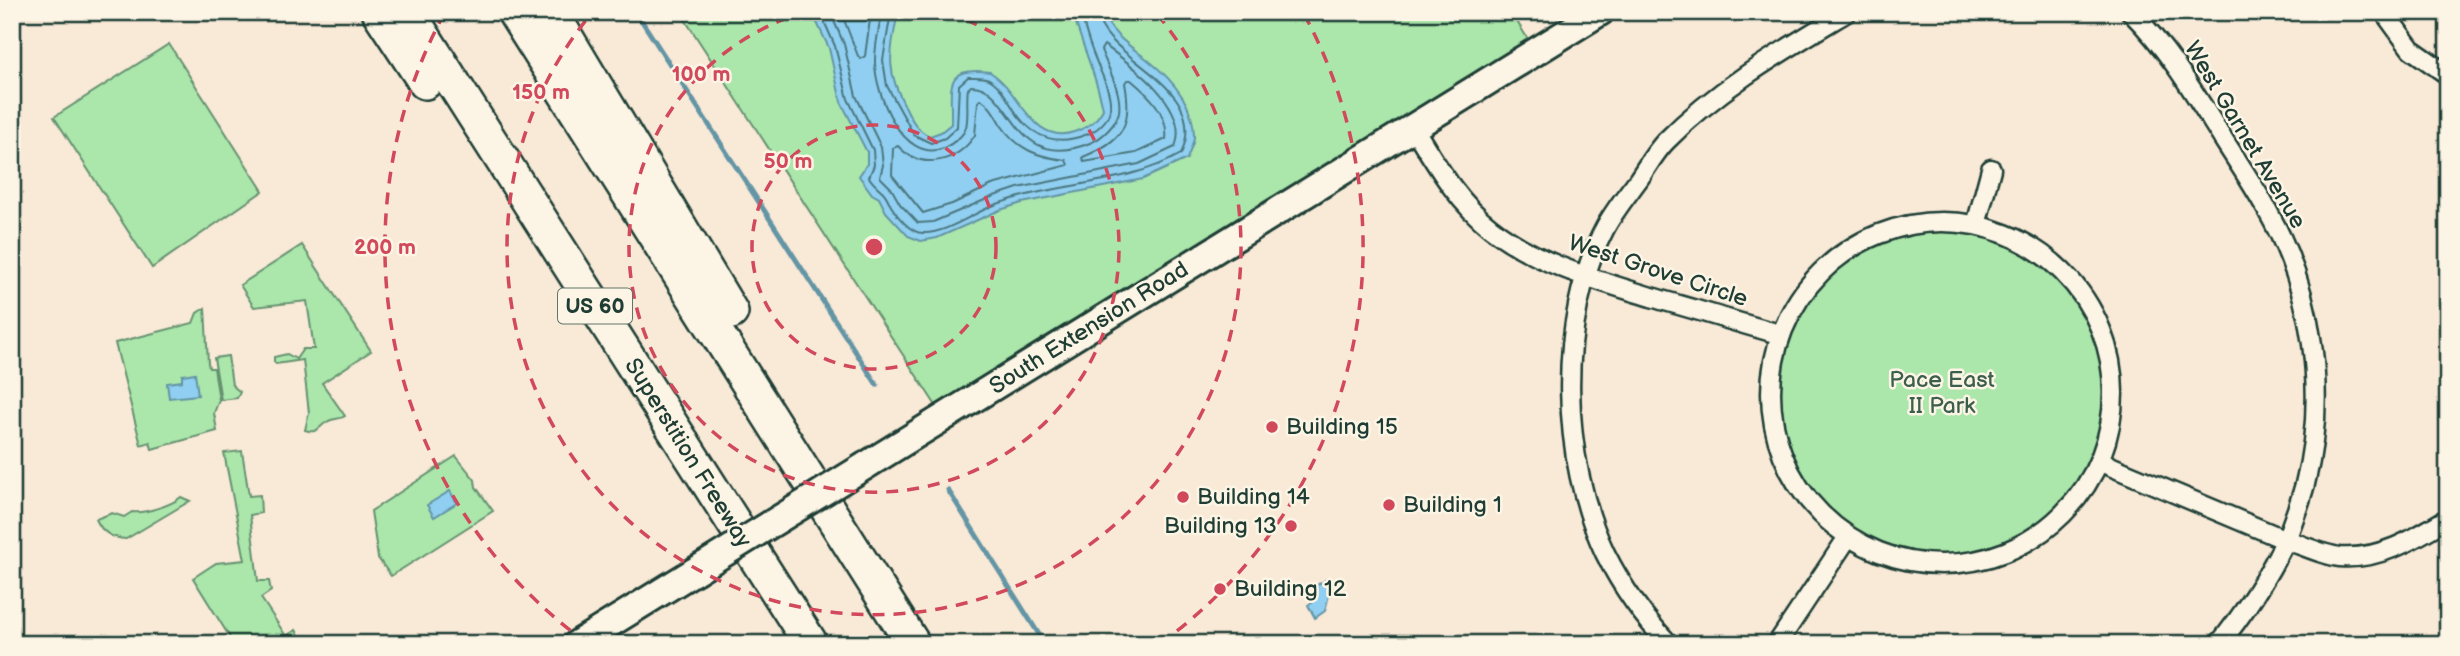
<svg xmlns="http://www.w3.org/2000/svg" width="2460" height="656" font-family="'Balsamiq Sans',sans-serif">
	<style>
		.green { fill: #abe6ab; stroke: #659270; stroke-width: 2 }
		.water { fill: #90cff1; stroke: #6395a5; stroke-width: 2 }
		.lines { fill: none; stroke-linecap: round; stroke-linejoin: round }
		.shore { stroke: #4c7780; stroke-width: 2 }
		.stream { stroke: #6395a5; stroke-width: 5 }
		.street-casing { stroke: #1f3d34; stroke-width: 23 }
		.secondary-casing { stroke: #1f3d34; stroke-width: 32 }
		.highway-casing { stroke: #1f3d34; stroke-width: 38 }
		.street { stroke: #fcf5e5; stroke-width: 18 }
		.secondary { stroke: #fcf5e5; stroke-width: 26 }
		.highway { stroke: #fcf5e5; stroke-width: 33 }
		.secondary-bridge-casing { stroke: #1f3d34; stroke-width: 32; stroke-linecap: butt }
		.secondary-bridge { stroke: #fcf5e5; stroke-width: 26 }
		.ring { fill: none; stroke: #d1495b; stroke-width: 3.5; stroke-dasharray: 12 9 }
		.poi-dot { fill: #d1495b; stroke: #fcf5e5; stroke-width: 2.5 }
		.labels { text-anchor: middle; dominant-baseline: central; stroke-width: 5; stroke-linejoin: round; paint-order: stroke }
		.shield { fill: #fcf5e5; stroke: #617469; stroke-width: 2 }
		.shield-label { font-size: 21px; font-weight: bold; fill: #1f3d34 }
		.street-label { font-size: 23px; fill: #1f3d34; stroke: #fcf5e5 }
		.park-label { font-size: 23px; fill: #3b5f4c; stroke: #fcf5e5 }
		.poi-label { font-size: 23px; fill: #1f3d34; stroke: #fcf5e5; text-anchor: start }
		.centre { fill: #d1495b; stroke: #fcf5e5; stroke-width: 3.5 }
		.ring-label { font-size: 21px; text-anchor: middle; font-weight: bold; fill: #d1495b; stroke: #fcf5e5; stroke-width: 5; stroke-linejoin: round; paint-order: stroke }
	</style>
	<rect width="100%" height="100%" fill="#f9e9d7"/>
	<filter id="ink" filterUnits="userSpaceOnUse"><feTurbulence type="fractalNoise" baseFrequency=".0143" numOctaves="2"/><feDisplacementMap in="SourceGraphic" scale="14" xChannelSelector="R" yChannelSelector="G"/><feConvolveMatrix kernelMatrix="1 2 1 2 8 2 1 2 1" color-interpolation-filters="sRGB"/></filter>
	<g filter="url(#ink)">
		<!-- green -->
		<path class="green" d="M680,12h831l25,40 -592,366z
			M169,44l94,147 -111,77 -98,-151z
			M1779 393a163 163 0 1 1 326 0a163 163 0 1 1-326 0Z
			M302,245l69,106 -49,32 23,33c-6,4 -13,2 -18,6 -10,6 -9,12 -22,8l4,-17 -6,-53 -27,4 -2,-2v-5l13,-3 9,5 7,-10h11l-7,-48 -53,6 -14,-22z
			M205,308l3,55 1,5h5l5,32 -5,13 3,18 -65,18 -2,-7 -9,3 -26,-102 78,-20 4,-10z
			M228,356l4,29 8,7 -3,6 -16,2 -7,-42z
			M242,451l7,45 11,-1 1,18 -11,2 8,66h11l2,10 -10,7 25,38 10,-6 8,14h-70l-41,-66 23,-15 29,-3 -21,-107z
			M456,456l19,24 1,7 17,24 -102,65 -13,-18 -7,-47z
			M181,497l9,4 -64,38c-14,-1 -24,-6 -30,-20l16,-6 12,4 8,-5c12,2 40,-7 49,-15z"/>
		<!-- water -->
		<path class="water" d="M812,12h86c-8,42 -13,58 8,96 6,13 12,23 24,28l11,-4 10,-8c1,-37 -9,-58 39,-52 8,5 14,11 20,19 16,20 32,52 64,41 14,-5 22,-10 29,-23 -6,-33 -22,-64 -30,-97h30c7,22 27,34 45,48 24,19 47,46 46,78 -1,7 -5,15 -7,21l-44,20 -121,24 -22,7 -63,28 -16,3 -13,-5 -22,-24 -7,-14 -7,-4 -13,-18 8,-12v-12l-26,-50 -12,-54z
			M195,373l3,22 -29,3 -2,-15 15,-2v-6z
			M450,491l7,12 -23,14 -7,-12z
			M1327,579l8,12 -6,4 -4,16 -10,7 -7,-13 6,-4 3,-16z"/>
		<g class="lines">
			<!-- shore -->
			<path class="shore" d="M820,12l15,34 13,53 25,51 1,15 -5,12c4,7 9,10 14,15 4,4 6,10 8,14 6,10 19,27 32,27 23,1 52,-21 74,-29 60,-22 128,-18 184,-50 31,-72 -79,-93 -84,-142
				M830,12l14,32 12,52 25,51 2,18 -3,12 11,11 9,16 18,19 15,-1 61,-26 24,-8 121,-24 36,-17c16,-40 -43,-82 -71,-102l-3,5c7,18 21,42 18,62 -3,13 -17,26 -29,31 -79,32 -76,-58 -119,-57l-3,3c-2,12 1,26 -2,38 -2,9 -14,17 -22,21 -41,17 -70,-56 -69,-88 0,-16 4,-32 7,-48
				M841,12l17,44 3,3 4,-3 6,-44
				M891,12l-8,48 4,26 27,49 17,8 14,-5 12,-11 2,-42 9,-8c6,0 15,-1 21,2 14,8 20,25 30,38 17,22 40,28 66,18 10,-3 24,-14 25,-26 2,-18 -11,-39 -17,-56 -5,-13 -9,-27 -12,-41
				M1127,80h4c18,15 38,34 35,59l-30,14 -52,9 -1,-5c40,-17 50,-31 42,-74z
				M981,99c9,6 14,16 20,26 17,25 37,32 65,35l2,5 -76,20 -40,19 -29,9 -31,-38 1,-27 5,-2c23,25 59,17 77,-11l3,-33z"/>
			<!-- stream -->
			<path class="stream" d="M636,12l241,373
				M948,490l97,154"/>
			<!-- street casing -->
			<g class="street-casing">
				<path id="street" d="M2384,12l27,37 37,26
					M1413,127c22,35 44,75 78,101 46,36 105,52 160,69 43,12 85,25 128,37
					M1771 393a171 171 0 1 1 342 0a171 171 0 1 1-342 0Z
					M1976,225l15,-56
					M2103,463l183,77c7,-19 14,-37 19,-56 23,-91 8,-193 -38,-274 -13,-24 -28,-46 -42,-68 -29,-46 -55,-91 -94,-130
					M1669,644c-25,-26 -48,-59 -64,-91 -44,-93 -49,-233 0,-325 9,-17 22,-33 33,-48 9,-13 17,-28 28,-39 52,-53 118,-91 181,-129
					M1777,644l71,-107
					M2219,644c27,-33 48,-67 67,-104 17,5 36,15 54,17 41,3 74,-18 108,-39"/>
			</g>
			<!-- secondary casing -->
			<g class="secondary-casing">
				<path id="secondary" d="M865,466l735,-454
					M577,644l118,-73"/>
			</g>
			<!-- highway casing -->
			<g class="highway-casing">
				<path id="highway" d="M379,12l46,70
					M408,12l403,632
					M514,12l399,632
					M551,12l180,300"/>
			</g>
			<!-- street -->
			<use href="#street" class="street"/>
			<!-- secondary -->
			<use href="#secondary" class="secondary"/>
			<!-- highway -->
			<use href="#highway" class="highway"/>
			<!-- secondary-bridge casing -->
			<g class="secondary-bridge-casing">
				<path id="secondary-bridge" d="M695,571l170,-105"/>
			</g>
			<!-- secondary-bridge -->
			<use href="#secondary-bridge" class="secondary-bridge"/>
		</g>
	</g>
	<!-- distance rings -->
	<g class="ring">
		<circle cx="874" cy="247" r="122"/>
		<path d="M946 13A245 245 0 1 1 802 13"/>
		<path d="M1157 14A367 367 0 1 1 591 14"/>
		<path d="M587 643A489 489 0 0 1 444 14M1304 14A489 489 0 0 1 1161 643"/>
	</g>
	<!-- markers -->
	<g class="poi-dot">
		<circle cx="1272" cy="427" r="7"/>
		<circle cx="1183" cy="497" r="7"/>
		<circle cx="1389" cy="505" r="7"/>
		<circle cx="1291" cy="526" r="7"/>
		<circle cx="1220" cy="589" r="7"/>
	</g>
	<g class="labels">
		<!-- shield labels -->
		<rect class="shield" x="558" y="288.5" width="74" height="35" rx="5"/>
		<g class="shield-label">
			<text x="595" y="306">US 60</text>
		</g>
		<!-- street labels -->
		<g class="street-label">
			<text transform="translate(2245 135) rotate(59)">West Garnet Avenue</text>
			<text transform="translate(1658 271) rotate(18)">West Grove Circle</text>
			<text transform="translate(1089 328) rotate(-32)">South Extension Road</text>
			<text transform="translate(688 453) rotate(58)">Superstition Freeway</text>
		</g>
		<!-- park labels -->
		<g class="park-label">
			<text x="1942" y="380">Pace East<tspan x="1942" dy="26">II Park</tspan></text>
		</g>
		<!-- poi labels -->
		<g class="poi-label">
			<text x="1286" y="427">Building 15</text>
			<text x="1197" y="497">Building 14</text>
			<text x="1403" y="505">Building 1</text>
			<text x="1277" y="526" text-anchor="end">Building 13</text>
			<text x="1234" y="589">Building 12</text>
		</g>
	</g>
	<circle cx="874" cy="247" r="10" class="centre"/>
	<g class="ring-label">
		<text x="701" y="81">100 m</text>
		<text x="541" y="99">150 m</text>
		<text x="788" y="168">50 m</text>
		<text x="385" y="254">200 m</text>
	</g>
	<!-- margin -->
	<rect width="2460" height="656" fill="none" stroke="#fcf5e5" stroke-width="42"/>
	<rect x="21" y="21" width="2418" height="614" fill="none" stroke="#1f3d34" stroke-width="2.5" filter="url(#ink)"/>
</svg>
